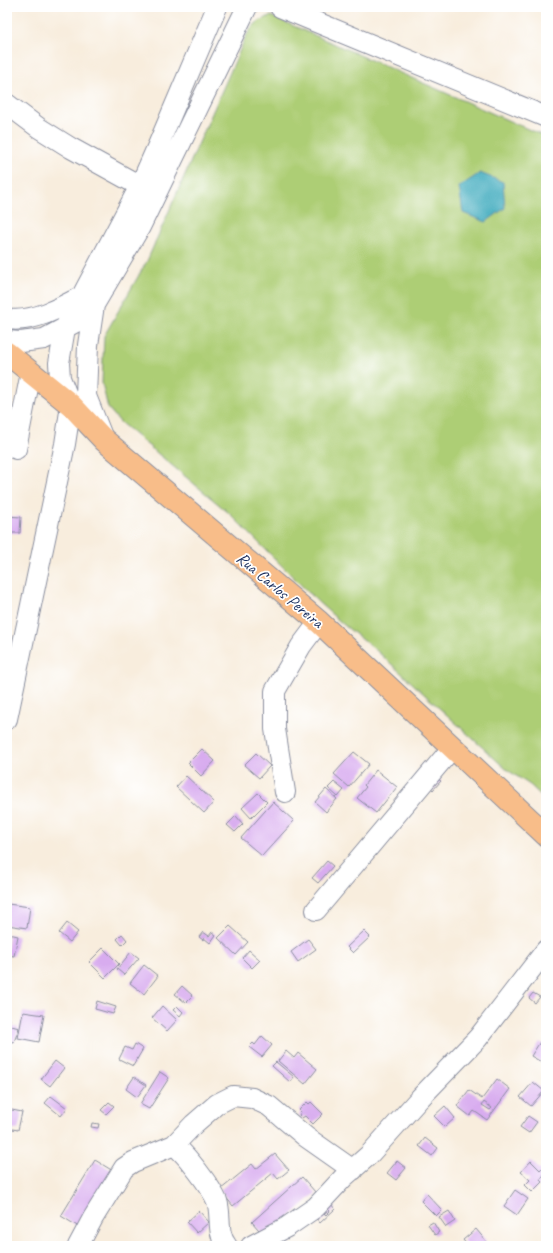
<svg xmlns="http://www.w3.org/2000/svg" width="553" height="1253" font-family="Caveat,sans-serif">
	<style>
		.green { fill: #adce75; stroke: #647e6a }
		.water { fill: #3fabbe; stroke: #2d6d8e }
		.building { fill: #d8acef; fill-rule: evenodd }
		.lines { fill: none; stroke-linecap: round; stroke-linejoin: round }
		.minor-casing { stroke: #8a8e9e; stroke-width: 22 }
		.major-casing { stroke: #8a8e9e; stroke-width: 24 }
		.minor { stroke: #fff; stroke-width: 20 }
		.major { stroke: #f8bd89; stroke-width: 22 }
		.labels { text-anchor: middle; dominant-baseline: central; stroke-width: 3.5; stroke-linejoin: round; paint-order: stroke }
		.street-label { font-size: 17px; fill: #1b2f5e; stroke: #fff }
	</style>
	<rect width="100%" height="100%" fill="#fff"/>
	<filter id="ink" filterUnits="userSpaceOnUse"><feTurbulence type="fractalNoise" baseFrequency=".025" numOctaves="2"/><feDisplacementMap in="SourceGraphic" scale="8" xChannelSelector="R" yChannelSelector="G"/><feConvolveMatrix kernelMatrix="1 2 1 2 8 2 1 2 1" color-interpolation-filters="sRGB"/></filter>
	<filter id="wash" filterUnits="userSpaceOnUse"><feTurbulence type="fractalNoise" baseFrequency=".012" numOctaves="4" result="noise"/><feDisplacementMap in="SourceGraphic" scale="16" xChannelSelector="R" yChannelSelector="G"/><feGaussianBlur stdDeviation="0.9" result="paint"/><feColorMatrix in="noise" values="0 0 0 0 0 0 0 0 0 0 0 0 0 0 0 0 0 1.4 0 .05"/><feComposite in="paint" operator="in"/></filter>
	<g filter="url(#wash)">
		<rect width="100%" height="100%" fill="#f8eddd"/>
		<!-- green -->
		<path class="green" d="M271,16l275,121v663l-16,-15 -24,-16 -129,-118 -33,-26 -26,-23 -89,-89 -109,-91 -12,-14 -6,-25 2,-47 43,-75 99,-225c8,-12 12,-16 25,-20z"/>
		<!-- water -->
		<path class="water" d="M480,173l23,9 2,26 -19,14 -23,-9 -4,-26z"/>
		<g id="blocks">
			<!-- building -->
			<path class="building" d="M7,516l14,1 -1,16h-13z
				M202,749l13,12 -14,15 -13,-13z
				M354,752l15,12 -20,23 -15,-13z
				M256,753l14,13 -11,12 -15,-13z
				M376,770l21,17 -21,26 -19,-15 9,-11 -2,-2z
				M186,776l28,26 -10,11 -28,-26z
				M438,779l3,2 -8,9 -3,-3z
				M334,782l10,8 -6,7 -10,-9z
				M326,789l11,10 -11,13 -11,-10z
				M258,793l9,9 -16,16 -9,-10z
				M273,802l21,19 -32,35 -21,-18z
				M236,816l7,8 -8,8 -8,-7z
				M327,861l6,5 -15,17 -6,-5z
				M8,904l22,3 -3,21 -20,-3z
				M67,923l11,9 -8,10 -11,-9z
				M230,926l18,16 -12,13 -18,-17z
				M364,931l6,6 -17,16 -6,-6z
				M203,932l6,4 3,-4 4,3 -6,8 -6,-5 -1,2 -4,-3z
				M9,934l9,2 -4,20 -7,-1z
				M122,934l5,6 -5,5 -5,-6z
				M308,939l8,10 -18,13 -7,-10z
				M103,948l16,16 -14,14 -16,-16z
				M249,950l11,10 -8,8 -10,-10z
				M131,952l8,6 -15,17 -7,-6z
				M144,965l14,11 -14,18 -14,-11z
				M182,986l11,10 -7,7 -11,-9z
				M533,993l7,4 -5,6 -6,-5z
				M97,1001l19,6 -3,7 -18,-5z
				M162,1006l15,14 -10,11 -15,-13z
				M177,1006l6,6 -3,4 -7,-6z
				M23,1012l21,3 -5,27 -21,-4z
				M7,1018l3,1 -2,6 11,3 -5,14 -7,-2z
				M262,1036l10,9 -10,12 -13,-10 4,-4 2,2z
				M540,1042l6,4v14h-1l-2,3 -12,-7z
				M135,1044l8,5 -10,17 -14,-7 6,-12 7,3z
				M286,1051l8,7 4,-5 19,16 -12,15 -27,-23z
				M55,1061l9,7 -14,18 -9,-7z
				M276,1062l18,15 -4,5 -18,-16z
				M160,1072l9,6 -20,31 -9,-5z
				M134,1077l12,8 -9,12 -11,-8z
				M497,1079l13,10 -23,31 -13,-9 -4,5 -13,-10 12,-16 13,9zM484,1102l8,6 -2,2 -8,-5z
				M533,1082l11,9 -13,15 -11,-9z
				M51,1096l16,12 -6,8 -16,-13z
				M109,1102l5,4 -8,8 -5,-4z
				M307,1102l2,2 2,-2 12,12 -10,10 -8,-8 -3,2 -3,-3 2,-3 -2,-2z
				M445,1106l10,12 -10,9 -11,-11z
				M7,1109l15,3 -4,18 -11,-2z
				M528,1116l9,6 -8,11 -9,-6z
				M92,1123l7,1 -1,4 -7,-1z
				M425,1138l13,10 -6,8 -13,-10z
				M275,1154l14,16 -11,9 -5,-6 -40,33 -13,-16 32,-26 4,5z
				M95,1160l18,11 -34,56 -18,-11z
				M397,1161l9,7 -10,12 -9,-7z
				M531,1161l9,9 2,-2 4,4 -6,8 2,2 -10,10 -7,-7 5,-5 -9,-8z
				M302,1177l14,16 -50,45 -14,-16z
				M515,1190l13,9 -11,16 -13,-9z
				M427,1194l15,16 -6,6 -15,-15z
				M331,1204l4,5 -15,14 -4,-5 7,-6 3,3 4,-4 -3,-3z
				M199,1211l10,11 -12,11 -10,-11z
				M449,1211l6,10 -9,6 -7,-10z
				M433,1222l6,10 -4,3 -7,-10z
				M476,1229l10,12 -6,5h-12l-5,-6z"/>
		</g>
	</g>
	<g filter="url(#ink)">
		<use href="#blocks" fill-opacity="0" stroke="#8a8e9e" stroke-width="1"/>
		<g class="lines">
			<!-- minor casing -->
			<g class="minor-casing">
				<path id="minor" d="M280,7l266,110
					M7,104l32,24 32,20 69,38
					M94,305l-6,40 -2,51 16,40
					M7,319c25,4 53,-11 75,-23
					M7,341l14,1 23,-3 30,-16 20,-18 46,-78 107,-220
					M16,449l15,-77
					M7,719l58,-275 6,-39 -11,-27 -1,-15 6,-35 75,-142 19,-43 58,-136
					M285,792l-10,-63v-38l26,-45 18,-24
					M316,910l137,-163
					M174,1145c12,9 37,42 43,56 5,15 -1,32 10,45
					M78,1246l15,-28 31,-50 9,-6 41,-17 20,-21 23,-20 16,-8 19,2 17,8 37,31 47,33
					M251,1246l36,-19 29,-20 28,-30 25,-22 51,-57 58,-60 68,-88"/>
			</g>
			<!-- major casing -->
			<g class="major-casing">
				<path id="major" d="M7,353l64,52 33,35 215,182 227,213"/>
			</g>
			<!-- minor -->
			<use href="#minor" class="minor"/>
			<!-- major -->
			<use href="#major" class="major"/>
		</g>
	</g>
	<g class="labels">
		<!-- street labels -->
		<g class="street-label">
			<text transform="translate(280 590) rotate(40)">Rua Carlos Pereira</text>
		</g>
	</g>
	<!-- margin -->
	<rect width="553" height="1253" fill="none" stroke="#fff" stroke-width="24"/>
</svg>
